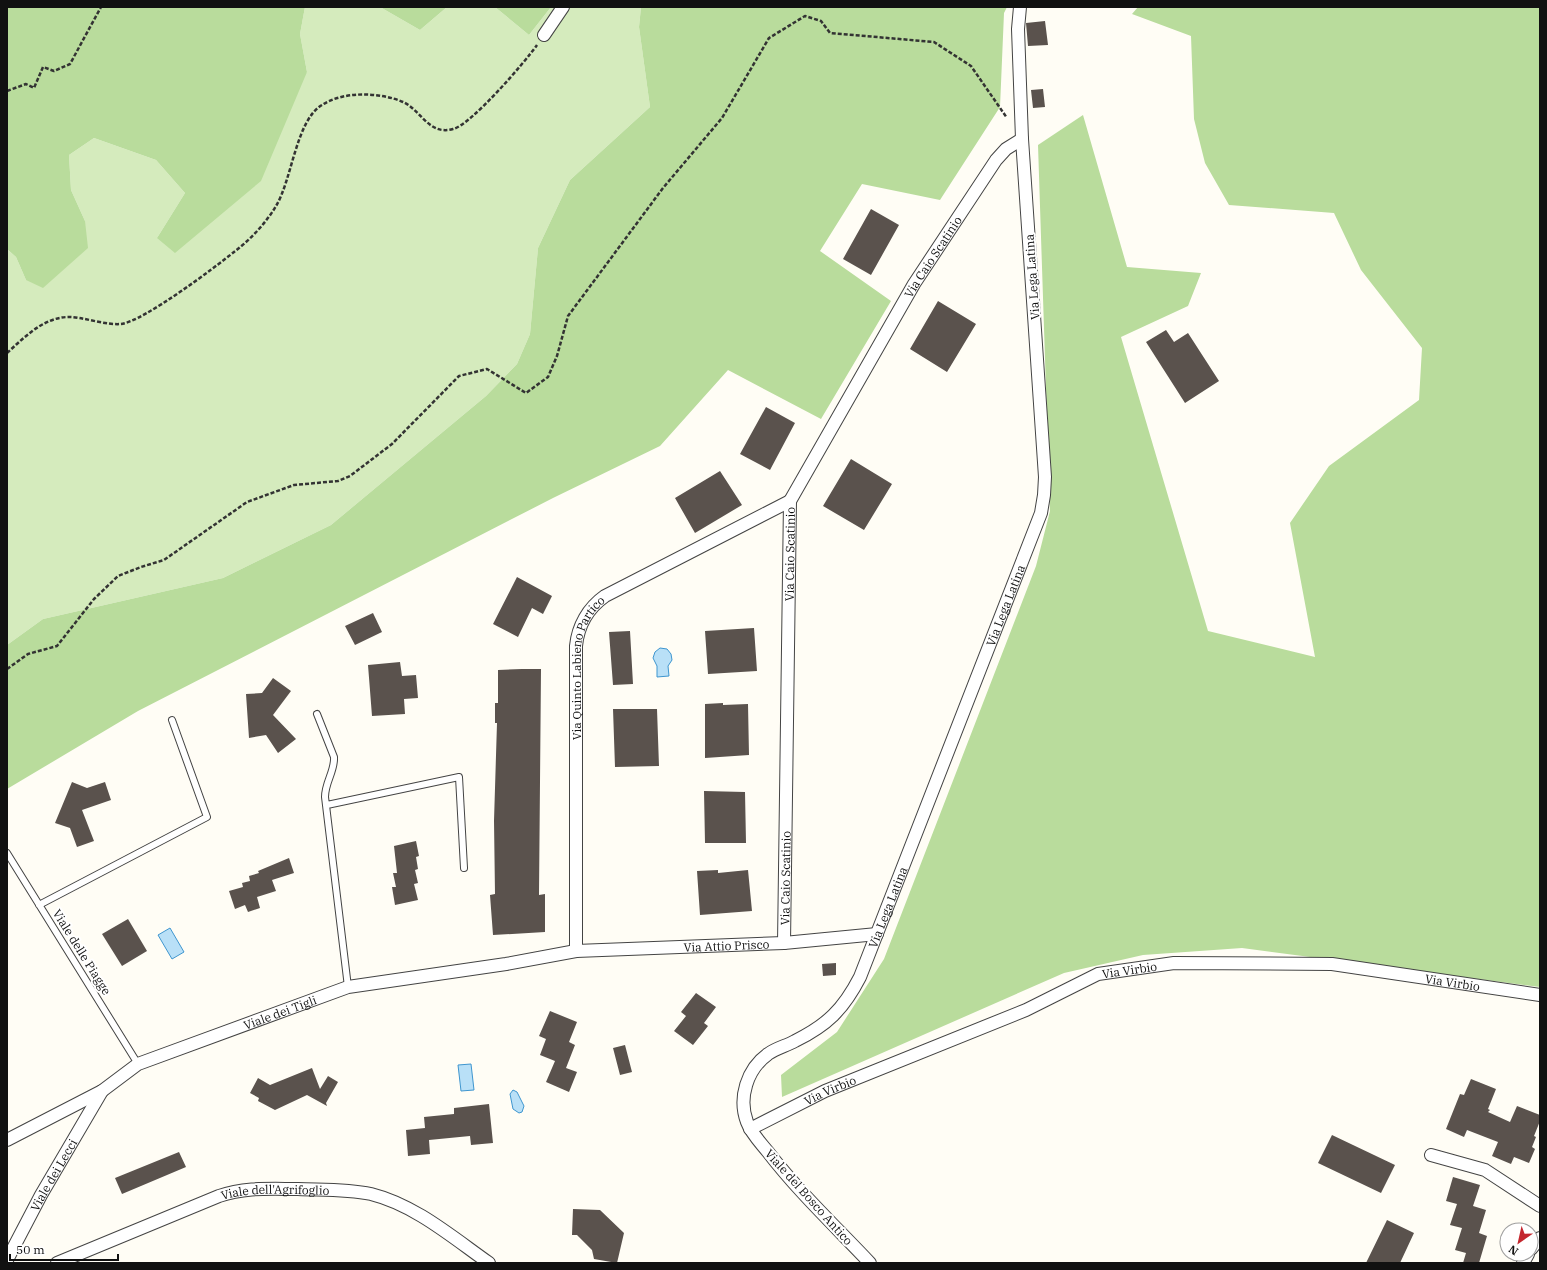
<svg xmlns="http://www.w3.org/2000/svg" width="1547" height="1270" font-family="'IBM Plex Serif',serif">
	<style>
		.green { fill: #d5ebbd }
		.forest { fill: #b9dc9c }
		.water { fill: #b9e0f7; stroke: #3f96cf }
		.building { fill: #5a524d }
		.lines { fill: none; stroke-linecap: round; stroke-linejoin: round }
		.lane-casing { stroke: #444; stroke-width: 8 }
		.street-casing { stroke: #444; stroke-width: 14 }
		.path { stroke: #333; stroke-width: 2.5; stroke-dasharray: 4 2; stroke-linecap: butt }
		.lane { stroke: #fff; stroke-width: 6 }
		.street { stroke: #fff; stroke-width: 12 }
		.labels { text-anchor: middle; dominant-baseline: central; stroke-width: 4; stroke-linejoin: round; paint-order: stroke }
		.street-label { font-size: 12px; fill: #111; stroke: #fff }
	</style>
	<rect width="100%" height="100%" fill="#fffdf5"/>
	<!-- green -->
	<path class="green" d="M305,7h75l40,23 27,-23h48l34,28 22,-28h90l-2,20 11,80 -80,73 -32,68 -8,86 -13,30 -31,32 -155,129 -108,53 -180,41 -36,26v-396l9,8 10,23 59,-59 -14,-31 -2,-35 25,-17 62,22 29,33 -28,45 150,-166 -7,-38z"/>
	<!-- forest -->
	<path class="forest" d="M7,7h298l-5,27 7,38 -46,109 -86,72 -18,-15 28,-45 -29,-33 -62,-22 -25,17 2,35 14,31 3,27 -45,40 -17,-8 -10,-23 -9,-8z
		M380,7h67l-27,23z
		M495,7h56l-22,28z
		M641,7h366l-3,6 -4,94 -60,93 -78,-16 -42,67 71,50 -70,118 -93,-49 -68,76 -107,52 -415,213 -131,78v-144l36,-26 180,-41 108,-53 155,-129 31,-32 13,-30 8,-86 32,-68 80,-73 -11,-80z
		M1138,7h402v980l-298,-39 -99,7 -79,18 -282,124 -1,-22 56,-43 47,-73 152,-393 14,-55 -12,-366 45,-30 44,152 74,6 -13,33 -67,31 87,294 107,26 -25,-134 39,-57 90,-66 3,-52 -61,-78 -27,-57 -105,-8 -24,-42 -11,-44 -3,-83 -59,-22z"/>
	<!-- water -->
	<path class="water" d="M660,648l7,1 4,5 1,6 -4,6 1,10 -12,1v-11l-4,-8 2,-6z
		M170,928l14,24 -12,7 -14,-24z
		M471,1064l3,26 -13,1 -3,-26z
		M513,1090l4,2 7,14 -2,6 -3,1 -6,-4 -3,-15z"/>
	<!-- building -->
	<path class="building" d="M1045,21l3,24 -20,1 -2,-23z
		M1043,89l2,18 -12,1 -2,-18z
		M871,209l28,16 -28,50 -28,-16z
		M938,301l38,23 -29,48 -37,-23z
		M1166,330l8,12 14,-9 31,48 -34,22 -39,-61z
		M766,407l29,16 -25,47 -30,-16z
		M851,459l41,25 -28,46 -41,-24z
		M720,471l22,34 -47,28 -20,-35z
		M517,577l35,19 -9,18 -11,-6 -14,29 -25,-13z
		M373,613l9,19 -27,13 -10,-19z
		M754,628l3,43 -49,3 -3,-43z
		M630,631l3,53 -20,1 -4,-53z
		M400,662l2,14 14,-1 2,23 -14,1 1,15 -33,2 -4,-51z
		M522,669h19l-2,226 6,-1v38l-52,3 -3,-40 5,-1 -1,-73 3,-98h-2v-20h3v-33z
		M273,678l18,13 -18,24 23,24 -18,14 -12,-18 -17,3 -3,-44 16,-1z
		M723,703v2l25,-1 1,51 -44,3v-54z
		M613,709h44l2,57 -44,1z
		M72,782l15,6 18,-6 6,18 -29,10 12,31 -17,6 -7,-19 -15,-5z
		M704,791l41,1 1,51h-41z
		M416,841l3,15 -3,1 2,12 -3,1 3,13 -4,1 4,16 -23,5 -3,-18h4l-3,-14h4l-3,-27z
		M289,858l5,15 -22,7 4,11 -19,6 3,11 -12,4 -3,-7 -10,4 -6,-18 14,-4 -1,-4 8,-2 -1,-5 10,-3 -1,-2z
		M718,870v3l30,-3 4,41 -52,4 -3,-44z
		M128,919l19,32 -25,15 -20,-32z
		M836,963v12l-13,1 -1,-12z
		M696,993l20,14 -12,16 4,3 -15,19 -19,-14 12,-15 -5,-4z
		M550,1011l27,11 -8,20 6,3 -9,23 11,4 -8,20 -23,-10 9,-21 -15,-6 6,-16 -7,-3z
		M625,1045l7,27 -12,3 -7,-27z
		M312,1068l8,21 8,-13 10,6 -12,21 1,3 -20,-11 -32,15 -17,-9 1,-3 -9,-5 8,-15 12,7z
		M1471,1079l25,10 -8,20 2,1 -2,2 22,10 7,-16 23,9v6l-6,15 2,1 -4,10 3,2 -6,14 -15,-6 -3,7 -19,-8 6,-14 -31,-12 -3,7 -18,-8 14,-35 4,1z
		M489,1104l4,39 -22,2 -1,-9 -41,4 1,14 -22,2 -2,-26 19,-2 -1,-11 30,-3v-6z
		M1332,1135l63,30 -14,28 -63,-30z
		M179,1152l7,15 -64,27 -7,-16z
		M1453,1177l27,8 -7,21 13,4 -7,23 8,3 -8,27h-16l3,-10 -11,-3 7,-22 -12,-3 7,-21 -11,-3z
		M573,1209l27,1 24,23 -7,30 -23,-4 -2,-9 -15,-15h-5z
		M1387,1220l27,13 -14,30h-34z"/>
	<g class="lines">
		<!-- lane casing -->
		<g class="lane-casing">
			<path id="lane" d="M317,714l17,43c1,14 -9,25 -9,40l23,190
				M327,805l132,-28 5,91
				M7,853l131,211
				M39,905l168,-88 -35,-97"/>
		</g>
		<!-- street casing -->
		<g class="street-casing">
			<g id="street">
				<path d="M544,35l19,-28"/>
				<path id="s1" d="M784,943l6,-442 124,-217 82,-124 10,-11 16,-10"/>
				<path id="s2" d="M576,951v-305c2,-20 12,-38 29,-50l185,-95"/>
				<path id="s3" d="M750,1129l75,-38 201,-81 72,-36 76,-11 158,1 208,31"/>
				<path id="s4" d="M7,1140l95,-49 36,-27 210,-77 158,-23 70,-13 208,-8 93,-9"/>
				<path d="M1431,1155l54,15 55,36"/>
				<path d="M1531,1249l9,-11"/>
				<path id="s5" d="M7,1260l34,-65 61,-104"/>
				<path id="s6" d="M57,1263l162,-67c26,-9 51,-7 79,-7 24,1 49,0 73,5 44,11 81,43 118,69"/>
				<path id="s7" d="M870,1263c-35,-37 -72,-72 -102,-111 -8,-10 -17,-19 -21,-30 -9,-24 0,-53 21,-68 8,-6 18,-8 27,-13 32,-16 48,-31 65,-64l181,-464 3,-18 1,-18 -23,-338 -4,-110 2,-22"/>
				<path d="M1523,1263l5,-9"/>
			</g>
		</g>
		<!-- path -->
		<path class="path" d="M7,91l19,-7 8,4 9,-21 11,4 16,-7 31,-57
			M7,353c21,-19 42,-41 72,-35 13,2 29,7 42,6 23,-3 93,-56 113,-72 16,-12 32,-29 42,-46 16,-26 20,-86 46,-101 21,-14 58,-13 81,-3 18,8 26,34 50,27 18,-4 72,-67 84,-84
			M7,669l21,-15 29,-8 37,-47 24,-23 23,-9 23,-7 83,-58 47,-17 44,-4 12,-5 42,-32 67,-68 28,-7 39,24 22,-16 9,-21 11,-40 95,-128 59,-70 47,-80 36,-22 16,5 9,12 104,9 37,24 36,52"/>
		<!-- lane -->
		<use href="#lane" class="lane"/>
		<!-- street -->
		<use href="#street" class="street"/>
	</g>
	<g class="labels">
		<!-- street labels -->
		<g class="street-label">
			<text stroke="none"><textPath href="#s1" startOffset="725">Via Caio Scatinio</textPath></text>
			<text transform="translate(1032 277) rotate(-94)">Via Lega Latina</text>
			<text stroke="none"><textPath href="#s1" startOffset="389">Via Caio Scatinio</textPath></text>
			<text stroke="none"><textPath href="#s7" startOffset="786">Via Lega Latina</textPath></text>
			<text stroke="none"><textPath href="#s2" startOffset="286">Via Quinto Labieno Partico</textPath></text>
			<text stroke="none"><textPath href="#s1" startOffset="65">Via Caio Scatinio</textPath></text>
			<text stroke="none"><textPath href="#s7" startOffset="462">Via Lega Latina</textPath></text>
			<text stroke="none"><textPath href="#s4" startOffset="757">Via Attio Prisco</textPath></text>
			<text transform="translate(82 952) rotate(58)">Viale delle Piagge</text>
			<text stroke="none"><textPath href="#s3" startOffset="413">Via Virbio</textPath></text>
			<text stroke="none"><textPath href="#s3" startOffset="738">Via Virbio</textPath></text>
			<text stroke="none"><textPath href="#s4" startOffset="303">Viale dei Tigli</textPath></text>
			<text stroke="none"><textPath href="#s3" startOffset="89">Via Virbio</textPath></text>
			<text stroke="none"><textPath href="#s5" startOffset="97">Viale dei Lecci</textPath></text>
			<text stroke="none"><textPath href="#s6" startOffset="232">Viale dell'Agrifoglio</textPath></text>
			<text transform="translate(809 1197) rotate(48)">Viale del Bosco Antico</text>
		</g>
	</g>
	<!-- border -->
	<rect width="1547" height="1270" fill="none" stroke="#111111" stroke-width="16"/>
	<!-- north arrow -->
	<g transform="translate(1519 1242) rotate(214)"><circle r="19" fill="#ffffff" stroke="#a0a0a0"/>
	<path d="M0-3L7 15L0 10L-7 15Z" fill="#c4262e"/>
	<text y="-6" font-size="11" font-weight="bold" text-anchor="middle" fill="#111111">N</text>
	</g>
	<!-- scale -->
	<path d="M10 1254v6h108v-6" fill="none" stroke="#111111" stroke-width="2"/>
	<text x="16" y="1254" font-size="12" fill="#111111" stroke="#ffffff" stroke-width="3" paint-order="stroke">50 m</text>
</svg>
